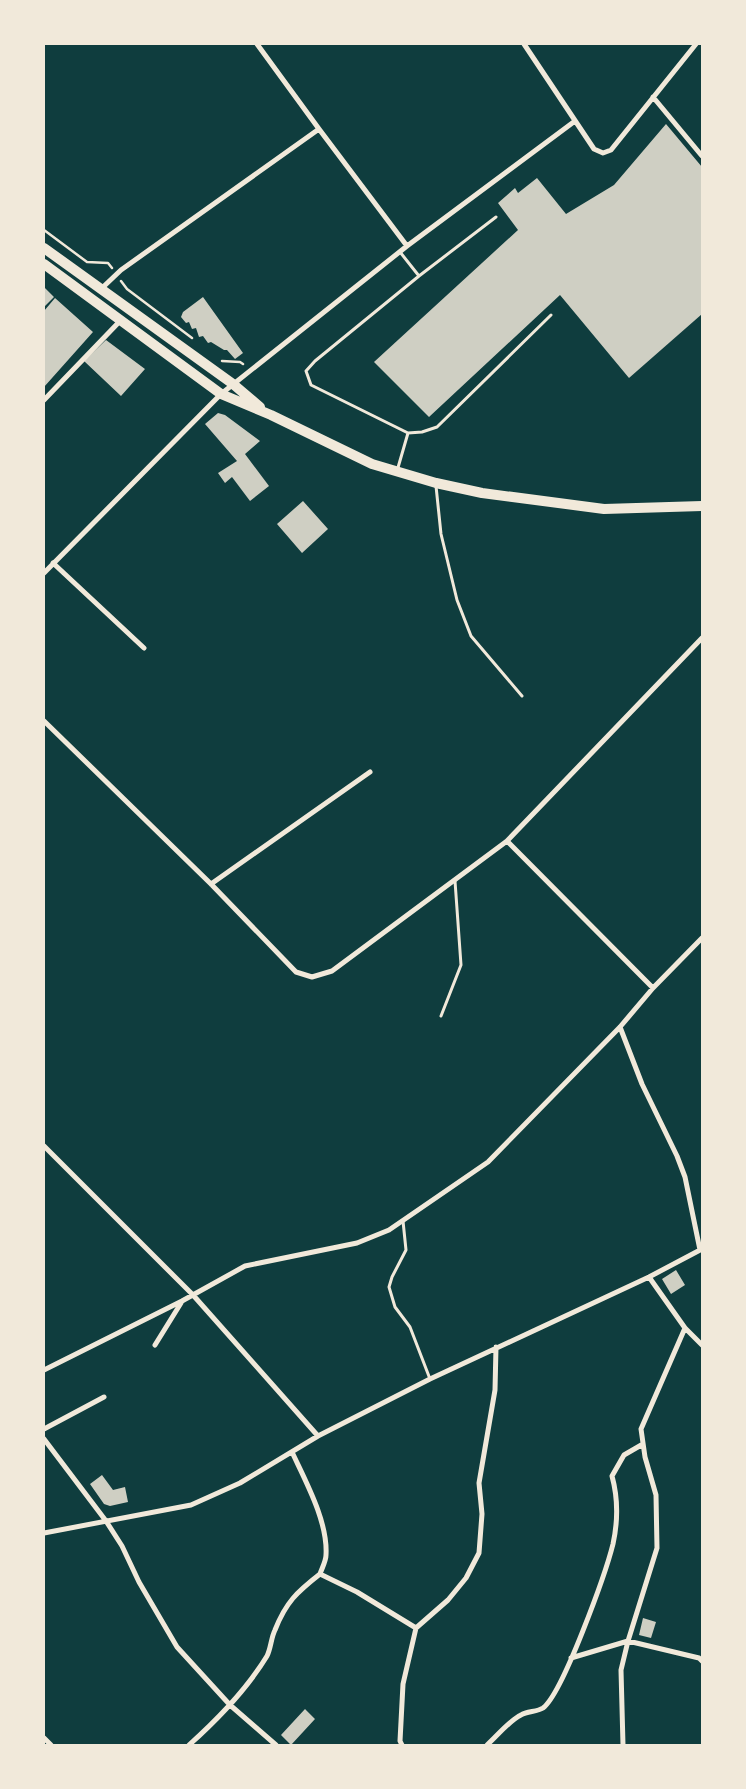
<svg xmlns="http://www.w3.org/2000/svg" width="746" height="1789" font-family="'Noto Sans',sans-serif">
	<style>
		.building { fill: #cfcfc3 }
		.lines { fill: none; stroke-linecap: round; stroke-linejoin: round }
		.path { stroke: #f1e9da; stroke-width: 2.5 }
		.service { stroke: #f1e9da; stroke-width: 3 }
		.minor { stroke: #f1e9da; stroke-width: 5 }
		.trunk { stroke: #f1e9da; stroke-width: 10 }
	</style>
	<rect width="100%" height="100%" fill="#0f3d3e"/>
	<!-- building -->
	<path class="building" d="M666,124l36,43v147l-73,64 -69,-83 -131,122 -55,-55 144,-132 -20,-27 17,-15 3,5 19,-15 29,36 48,-29z
		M44,287l10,10 -10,10z
		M203,297l40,56 -8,6 -8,-9h-3l-13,-8 -3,1 -5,-7 -4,1 -3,-9 -4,1 -3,-7 -3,1 -5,-6 2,-5z
		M55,298l38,34 -49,55v-76z
		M106,340l39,29 -24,27 -37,-35z
		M218,413l7,2 35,26 -15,13 24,32 -19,15 -18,-24 -7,6 -7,-10 19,-12 -32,-37z
		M303,501l25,28 -26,24 -25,-29z
		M676,1270l9,15 -14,9 -9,-15z
		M102,1475l11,15 12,-3 3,15 -18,4 -6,-2 -14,-20z
		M643,1618l13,4 -5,16 -12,-3z
		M305,1709l10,10 -24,26 -10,-10z"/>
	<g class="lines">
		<!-- path -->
		<path class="path" d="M44,230l43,32 21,1 4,5
			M121,281l6,8 65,49
			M222,361l18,1 3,2"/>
		<!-- service -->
		<path class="service" d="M496,217l-77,59 -104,85 -9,10 5,14 97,48 14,-1 15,-5 114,-112
			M400,252l19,24
			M397,471l11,-38
			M436,486l5,48 16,66 14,36 51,60
			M441,1016l20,-51 -6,-84
			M403,1221l3,29 -14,27 -3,10 6,20 15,20 20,52"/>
		<!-- minor -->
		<path class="minor" d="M257,44l62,85 88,117
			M524,44l70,105 9,4 8,-3 85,-106
			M653,97l49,59
			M101,289l20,-19 198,-141
			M44,400l77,-80
			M53,563l91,85
			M44,573l177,-179 186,-148 168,-125
			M44,721l167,163 85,88 16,5 20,-6 175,-130 195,-203
			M507,841l146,147
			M211,884l159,-112
			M620,1027l22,57 35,72 8,21 15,73
			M44,1146l149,149 125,141
			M649,1277l36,51 17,17
			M155,1345l26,-42
			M44,1370l138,-69 63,-35 112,-23 32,-13 99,-68 132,-135 33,-39 49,-50
			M44,1429l60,-32
			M44,1439l62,82 16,25 17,36 38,65 53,58 46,40
			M292,1452c14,30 36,70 34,103 0,6 -4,13 -6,19
			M44,1533l147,-28 49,-22 78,-47 112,-57 219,-102 53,-28
			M571,1658l57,-17 71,17 3,3
			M44,1738l7,7
			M189,1745c29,-26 58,-56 78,-89 4,-8 4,-18 8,-26 11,-28 22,-38 45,-56l37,18 59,36
			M402,1745l-2,-4 3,-57 13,-56 32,-28 18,-22 13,-25 3,-39 -3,-31 16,-93 1,-43
			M487,1745c10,-9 23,-25 34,-30 6,-4 16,-3 22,-7 20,-15 63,-136 70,-164 5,-23 5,-46 -1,-68l12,-21 19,-11
			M623,1745l-2,-75 7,-29 29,-93 -1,-53 -11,-38 -4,-28 44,-101"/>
		<!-- trunk -->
		<path class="trunk" d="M44,248l189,136 27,23
			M44,264l177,130 50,21 101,49 64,19 46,10 122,16 98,-3"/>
	</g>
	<!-- border -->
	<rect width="746" height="1789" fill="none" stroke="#f1e9da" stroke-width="90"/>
</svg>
